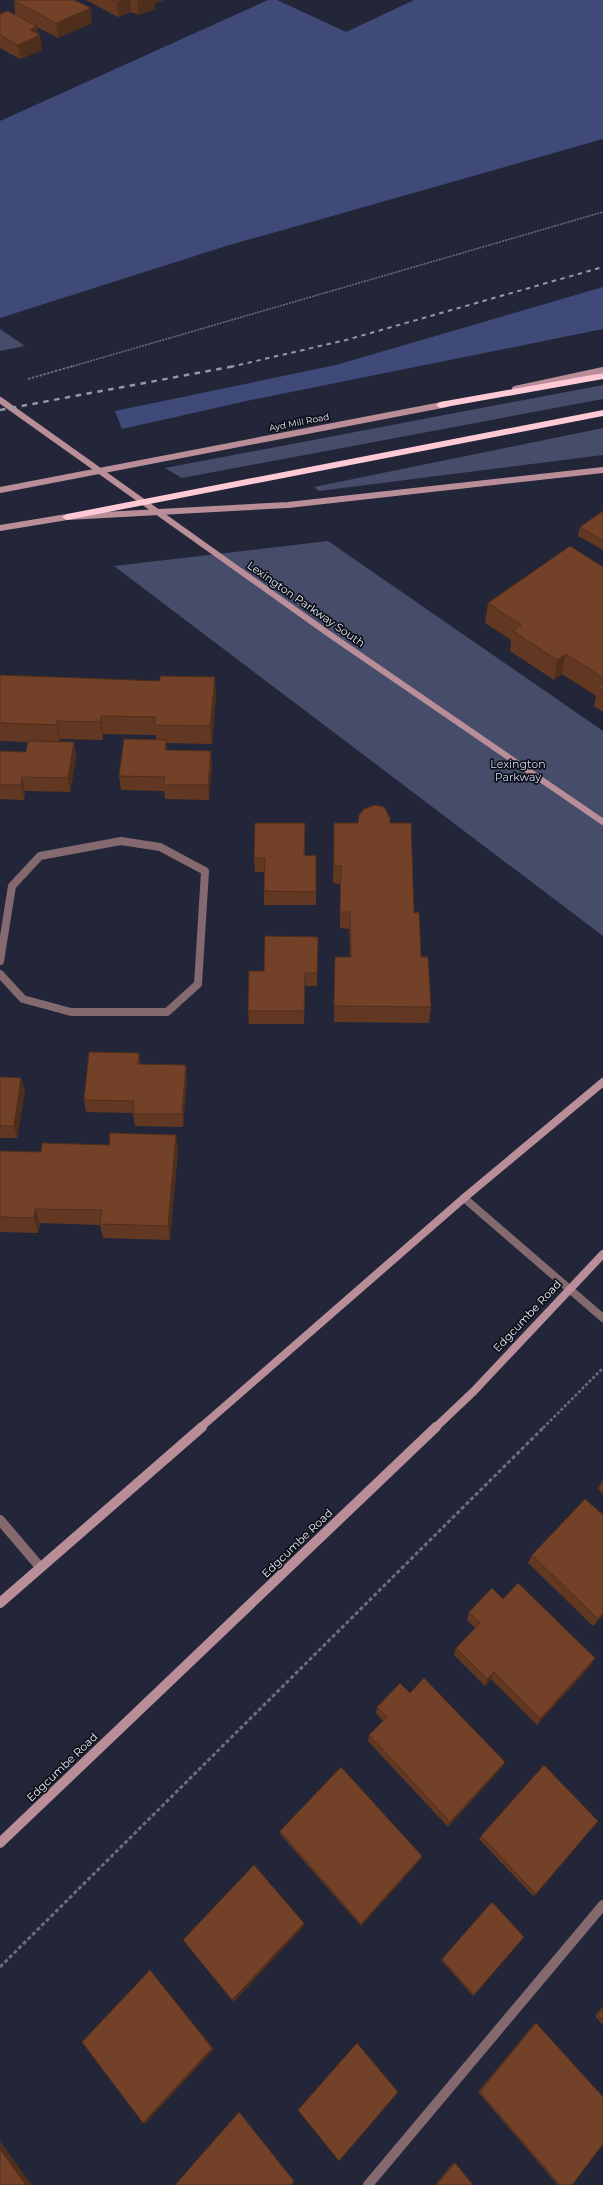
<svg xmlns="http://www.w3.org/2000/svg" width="603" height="2185" font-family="Montserrat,sans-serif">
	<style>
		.green { fill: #464d6b }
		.forest { fill: #404a78 }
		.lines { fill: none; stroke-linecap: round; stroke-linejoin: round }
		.path-far3 { stroke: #6a6e7e; stroke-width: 1.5; stroke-dasharray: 2 1; stroke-linecap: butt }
		.path-far2 { stroke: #6a6e7e; stroke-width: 2; stroke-dasharray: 2.5 1.5; stroke-linecap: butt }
		.path-far1 { stroke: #6a6e7e; stroke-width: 2.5; stroke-dasharray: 3 2; stroke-linecap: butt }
		.path { stroke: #6a6e7e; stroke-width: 3; stroke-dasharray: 4 2.5; stroke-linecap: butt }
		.lane-far1 { stroke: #84696f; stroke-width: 8 }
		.lane { stroke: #84696f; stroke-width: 10 }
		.secondary-far2 { stroke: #b98e98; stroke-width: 6 }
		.secondary-far1 { stroke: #b98e98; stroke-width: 8 }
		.secondary { stroke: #b98e98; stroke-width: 10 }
		.highway { fill: #ffc9d5; fill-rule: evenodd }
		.rail-far1 { stroke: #9598a6; stroke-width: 2; stroke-dasharray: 4.5 4.5; stroke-linecap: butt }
		.rail { stroke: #9598a6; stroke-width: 2.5; stroke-dasharray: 5.5 5.5; stroke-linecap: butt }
		.wall { fill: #623822 }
		.shaded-wall { fill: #502e1c }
		.building { fill: #724128; stroke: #502e1c }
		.labels { text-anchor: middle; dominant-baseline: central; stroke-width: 3.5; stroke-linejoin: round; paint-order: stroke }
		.far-street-label { font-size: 9px; fill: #e7eaf6; stroke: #0e1018 }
		.street-label { font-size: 11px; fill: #e7eaf6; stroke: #0e1018 }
		.park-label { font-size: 11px; fill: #ccd5f3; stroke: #0e1018 }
	</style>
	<rect width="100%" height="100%" fill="#222638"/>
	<!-- green -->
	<path class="green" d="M0,329l25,17 -25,5z
		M603,385v14l-421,79 -17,-10z
		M603,428v27l-284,36 -5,-4z
		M328,541l275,190v205l-489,-370z"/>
	<!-- forest -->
	<path class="forest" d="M268,0h9l69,32 68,-32h189v139l-380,108 -223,71v-197z
		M603,287v42l-352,71 -129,29 -7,-18 221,-46z"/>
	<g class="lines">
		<!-- path-far3 -->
		<path class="path-far3" d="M70,367l533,-155"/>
		<!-- path-far2 -->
		<path class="path-far2" d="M28,379l45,-13"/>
		<!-- path-far1 -->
		<path class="path-far1" d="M543,1428l60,-60"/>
		<!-- path -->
		<path class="path" d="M0,1967l544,-540"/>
		<!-- lane-far1 -->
		<path class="lane-far1" d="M0,961l12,-75 28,-30 81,-15 39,6 45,24 -7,113 -31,28h-96l-48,-13 -23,-25
			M464,1198l139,120"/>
		<!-- lane -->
		<path class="lane" d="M0,1520l40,47
			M368,2185l235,-280"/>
		<!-- secondary-far2 -->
		<path class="secondary-far2" d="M515,389l88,-19
			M0,400l329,234 274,188
			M0,490l447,-86
			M0,528l67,-11 221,-12 315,-35"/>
		<!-- secondary-far1 -->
		<path class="secondary-far1" d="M200,1428l264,-230 139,-116
			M435,1428l39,-37 129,-137"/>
		<!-- secondary -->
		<path class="secondary" d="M0,1603l202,-176
			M0,1843l436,-416"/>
		<!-- highway -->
		<path class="highway" d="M603,373v6l-163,29 -4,-3 4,-3z
			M603,410v6l-536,104 -5,-3 5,-3z"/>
		<!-- rail-far1 -->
		<path class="rail-far1" d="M230,367l116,-27 257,-73"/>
		<!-- rail -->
		<path class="rail" d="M0,410l235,-44"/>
	</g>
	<!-- wall -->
	<path class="wall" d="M86,0h78l-10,4 1,5 -17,6 -7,-3 -13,5z
		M14,1l78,22 -34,15 -21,-11 1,7 4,16 -22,9 -20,-11v-34l15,1z
		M603,511v39l-25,-14 2,-9z
		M603,567v145l-9,-6 2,-10 -34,-22 -8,6 -44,-29 1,-11 -26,-17 3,-20z
		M0,675l216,20 -4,49 -46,-1 1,7 45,15 -3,35 -44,-1 -1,-8 -43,-1 -2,-14 37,-36v-5l-53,-1v6l-43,-1v3h14l2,15 -6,35 -45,-1 -1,9 -24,-1v-48l26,1 2,-10 -28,-1z
		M334,823h56l24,90 7,44 10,50 -2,16 -95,-1 1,-65h15l-1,-28 -9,-1v-44l-7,-1z
		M305,837v19l11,-1v50h-52v-14l1,-19h-10l-1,-14z
		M318,937l-1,49h-12l-1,38h-55l-1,-13 16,-40z
		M139,1053l2,11 46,13 -4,50 -48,-1 -2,-13 -47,-1 -2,-12z
		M0,1077l25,13 -8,48h-17z
		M176,1135l2,15 -8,90 -67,-2 -3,-13 -60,-2 -2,10 -38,-1v-81l41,1 68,-7z
		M603,1479v15l-5,-5z
		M532,1555l71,60 -10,11 -65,-63z
		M503,1599l88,66 -54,60 -46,-46 -6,7 -31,-31 2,-7 19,-20 -8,-8 2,-8z
		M410,1693l95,69 -3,5 -54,60 -80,-86 1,-6 14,-14 -7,-8 1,-6z
		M280,1831l141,28 -60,67 -81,-92z
		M481,1836l55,58 -3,2 -54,-57z
		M492,1902l-18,93 -1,1 -32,-36z
		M603,2006v19l-8,-9z
		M536,2023l36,162h-14l-80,-93 56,-68z
		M453,2163h2l18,22h-38z"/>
	<!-- shaded-wall -->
	<path class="shaded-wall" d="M123,0h7l1,12 -13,5 -1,-15z
		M140,0h24l-10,4 1,5 -17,6 -1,-14z
		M91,8l1,15 -34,15 -2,-15z
		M37,26l1,10 2,-1 2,15 -22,9 -2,-14 12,-15z
		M566,654l-4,20 -8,6 3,-20z
		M215,677l1,18 -4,49 -2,-18z
		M101,716l2,18v6l-3,-18z
		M57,721l3,18v4l-3,-18z
		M166,740l2,15 -3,-5z
		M74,742l2,15 -6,35 -2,-14z
		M211,751l1,14 -3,35 -1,-15z
		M22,777l3,14 -1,9 -3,-15z
		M139,1053l2,13 -3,-2z
		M186,1065l1,12 -4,50 -1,-13z
		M21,1078l4,12 -8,48 -3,-12z
		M176,1135l2,15 -8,90 -2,-14z
		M35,1209l5,14 -2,10 -4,-15z
		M603,1613v2l-10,11 5,-7z
		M595,1658l-4,7 -54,60 3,-6z
		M494,1672l-3,7 -6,7 2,-7z
		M505,1762l-3,5 -54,60 2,-5z
		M422,1856l-1,3 -60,67v-2z
		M304,1923v3l-70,76 -2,-2z
		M150,1970l64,79 -68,74h-3z
		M0,2141l32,44h-6l-26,-36z"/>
	<!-- building -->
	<path class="building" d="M17,0h57l17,8 -35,15 -42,-22z
		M112,0h11l-6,2z
		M8,11l29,15 -7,4 10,5 -22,10 -18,-10v-21z
		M603,511v30l-23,-14z
		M570,546l33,21v111l-37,-24 -9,6 -44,-29 8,-6 -33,-22z
		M0,675l160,6v-5l55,1 -5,49 -55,-1v-8l-54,-1 -1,6 -43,-1v4l-57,-2z
		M603,683v7l-5,-4z
		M124,739l42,1 -1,10 46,1 -3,34h-45l2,-8 -46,-1z
		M28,741l46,1 -6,36 -46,-1 -1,8h-21v-34l26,1z
		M375,805l9,2 6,11v5h21l3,90 5,-1 2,45h7l3,50 -97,-1 1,-49h16l-1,-45h-10l1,-46h-7v-43h24l1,-8 5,-6z
		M255,823h50l-1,33 12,-1v37l-52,-1 1,-33h-11z
		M265,936l53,1 -1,36h-12l-1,38h-56l1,-40h15z
		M89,1052l50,1 -1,11 48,1 -4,49h-49l1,-13 -50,-1z
		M0,1077l21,1 -7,48h-14z
		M110,1133l66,2 -8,91 -68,-2 2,-14 -67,-1 -1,9 -34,-1v-66l41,1 1,-9 67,2z
		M585,1499l18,16v98l-5,6 -66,-64z
		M518,1583l77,75 -55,61 -46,-47 -7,7 -31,-31 24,-25 -11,-11 23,-24 11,11z
		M424,1678l81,84 -55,60 -81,-87 18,-18 -10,-10 23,-24 10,10z
		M544,1765l54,56 -62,73 -55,-58z
		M341,1767l81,89 -61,68 -81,-93z
		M254,1865l50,58 -72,77 -49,-60z
		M492,1902l32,35 -50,58 -32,-36z
		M150,1970l62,78 -69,75 -61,-81z
		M603,2009v12l-5,-6z
		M536,2023l67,74v47l-31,41h-12l-80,-93z
		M357,2043l41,49 -59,69 -41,-51z
		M239,2112l55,69 -3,4h-116z
		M0,2149l26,36h-26z
		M455,2163l18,22h-36z"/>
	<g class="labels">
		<!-- far-street labels -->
		<g class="far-street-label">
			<text transform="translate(299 422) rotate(-11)">Ayd Mill Road</text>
		</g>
		<!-- street labels -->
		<g class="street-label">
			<text transform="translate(306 604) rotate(35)">Lexington Parkway South</text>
			<text transform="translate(527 1316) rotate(-47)">Edgcumbe Road</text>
			<text transform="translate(297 1543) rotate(-44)">Edgcumbe Road</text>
			<text transform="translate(62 1767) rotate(-44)">Edgcumbe Road</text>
		</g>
		<!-- park labels -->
		<g class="park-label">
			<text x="518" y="764">Lexington<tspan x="518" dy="13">Parkway</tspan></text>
		</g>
	</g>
</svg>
